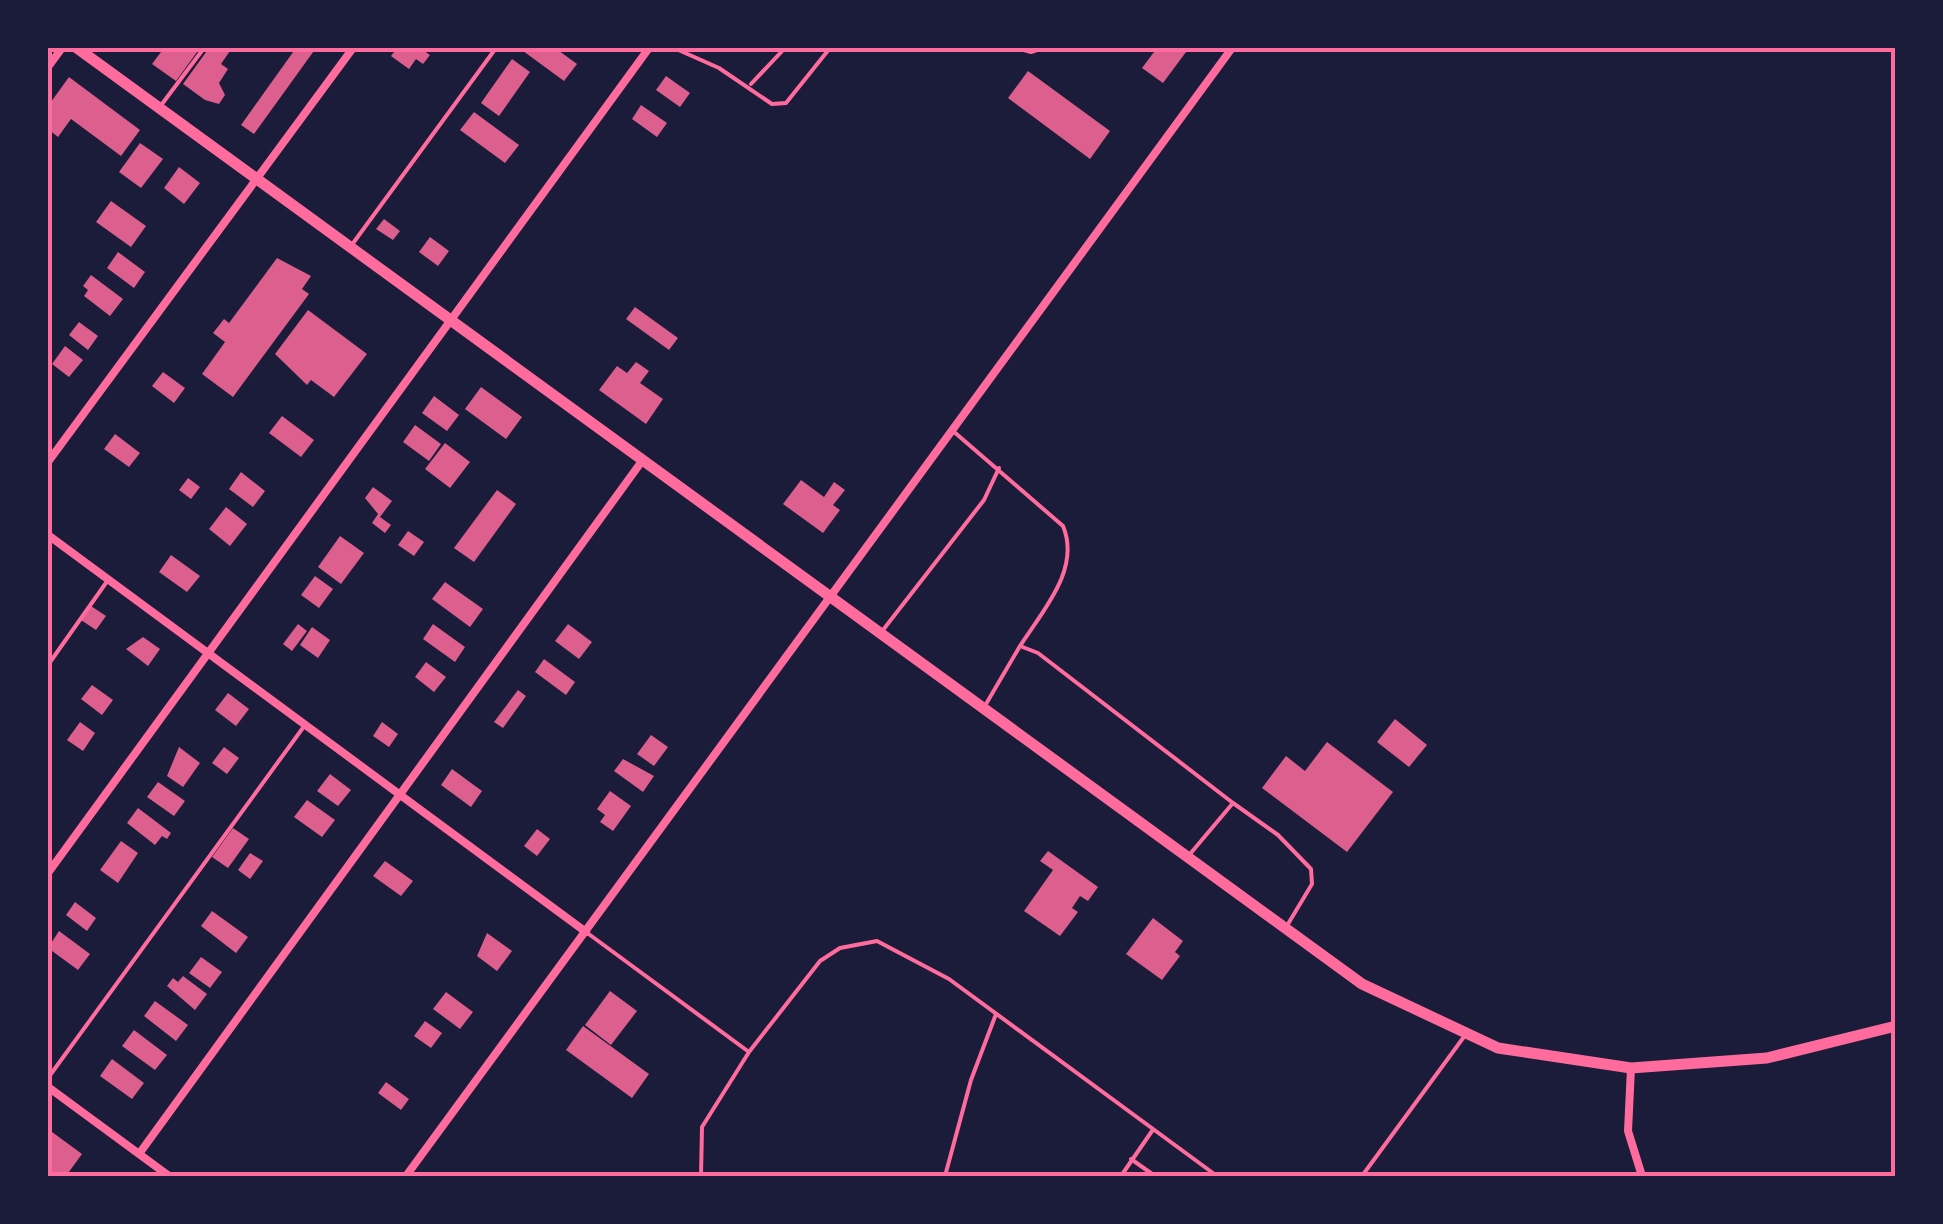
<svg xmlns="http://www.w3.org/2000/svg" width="1943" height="1224" font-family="Raleway,sans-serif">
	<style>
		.building { fill: #dd5f8e }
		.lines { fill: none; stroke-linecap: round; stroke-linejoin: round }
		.service { stroke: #ff6b9d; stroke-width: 4 }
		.minor { stroke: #ff6b9d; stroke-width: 8 }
		.secondary { stroke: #ff6b9d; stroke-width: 11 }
		.neatline { fill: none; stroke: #ff6b9d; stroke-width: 4 }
	</style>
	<rect width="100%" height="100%" fill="#1b1b3a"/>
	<!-- building -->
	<path class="building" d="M164,48h36l-24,33 -24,-17z
		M209,48h23l-11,16 7,5 -9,14 6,12 -6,9 -14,-4 -22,-16z
		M296,48h20l-62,86 -13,-9z
		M397,48h23l10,7 -7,9 -7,-5 -7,10 -18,-13z
		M519,48h36l22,16 -13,17z
		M1157,48h32l-26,35 -21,-15z
		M512,59l18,13 -31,44 -18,-13z
		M1028,71l82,60 -20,28 -82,-61z
		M666,76l24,17 -10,14 -24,-17z
		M69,77l71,53 -19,26 -50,-37 -13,18 -10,-8v-23z
		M641,105l26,18 -10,14 -25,-18z
		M474,112l45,33 -14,18 -45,-33z
		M140,143l23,16 -22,29 -22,-16z
		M179,167l21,16 -16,21 -20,-16z
		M111,201l35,25 -15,21 -35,-25z
		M384,219l16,12 -7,9 -17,-11z
		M430,237l19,14 -11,15 -19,-14z
		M118,252l27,20 -11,16 -27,-20z
		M277,258l34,18 -9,13 7,5 -76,103 -31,-23 23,-32 -12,-9 11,-14 5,4z
		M91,275l32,24 -13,17 -26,-20 4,-6 -5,-4z
		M635,307l43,31 -9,12 -43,-31z
		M308,310l59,44 -33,43 -23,-17 -4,5 -32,-31z
		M79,322l19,14 -10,14 -19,-15z
		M65,346l18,14 -14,17 -17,-13z
		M636,362l13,9 -9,12 23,16 -17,25 -47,-34 18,-24 10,7z
		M163,372l22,16 -11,15 -22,-17z
		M481,387l41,30 -16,22 -41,-30z
		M434,396l25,19 -12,16 -25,-18z
		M282,416l32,24 -13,17 -32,-24z
		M415,425l26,19 -12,17 -26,-19z
		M115,434l25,19 -11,14 -25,-18z
		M445,443l25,19 -20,26 -25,-19z
		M241,472l24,19 -12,16 -24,-18z
		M188,478l12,9 -9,12 -12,-9z
		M801,480l23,17 10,-15 11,8 -12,15 7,5 -17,23 -40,-29z
		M373,487l19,14 -12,16 11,8 -6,8 -13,-10 6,-9 -13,-16z
		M497,490l19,14 -42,58 -20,-14z
		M226,507l21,17 -17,22 -21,-17z
		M408,531l16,11 -10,14 -16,-11z
		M340,536l24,17 -23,31 -23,-17z
		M171,555l29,21 -13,16 -28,-20z
		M315,576l18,13 -14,19 -18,-13z
		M445,582l38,27 -13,18 -38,-28z
		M91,606l15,10 -10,14 -15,-10z
		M298,624l9,7 -15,20 -9,-7z
		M433,624l32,23 -10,15 -32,-23z
		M568,624l24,18 -13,17 -24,-18z
		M312,627l18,13 -12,18 -18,-13z
		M143,637l17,12 -12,17 -22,-17z
		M544,659l31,23 -9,13 -31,-23z
		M426,662l20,15 -12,15 -19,-15z
		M92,685l21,15 -11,15 -21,-16z
		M518,690l8,6 -23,32 -9,-6z
		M228,693l21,16 -13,17 -21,-16z
		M1395,719l32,26 -18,22 -32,-25z
		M80,722l15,11 -12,18 -16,-11z
		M382,722l16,12 -9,13 -16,-11z
		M651,735l17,12 -14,19 -17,-12z
		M1327,742l66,50 -46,60 -85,-64 24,-32 19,15z
		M179,747l21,16 -17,24 -16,-11z
		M224,747l15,11 -12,16 -15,-11z
		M623,759l31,17 -11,16 -29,-21z
		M452,769l30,22 -11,16 -30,-22z
		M330,774l21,16 -13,16 -21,-15z
		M158,782l27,19 -11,15 -27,-19z
		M610,791l21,15 -18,25 -13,-9 5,-7 -8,-6z
		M307,800l28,20 -13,17 -28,-20z
		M138,808l33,25 -4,6 -5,-3 -7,9 -28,-22z
		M233,828l16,11 -21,29 -16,-11z
		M537,829l13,10 -13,17 -13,-10z
		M121,841l17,12 -20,30 -18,-13z
		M1048,851l50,36 -10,14 -8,-5 -8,12 6,4 -18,24 -36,-25 29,-41 -13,-9z
		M250,853l13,8 -13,18 -12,-9z
		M385,861l28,20 -12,15 -28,-20z
		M75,902l21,16 -9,13 -21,-16z
		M212,911l36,26 -12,16 -35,-27z
		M1153,918l30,23 -8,11 5,4 -18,24 -36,-26z
		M59,931l31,23 -12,16 -30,-22z
		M487,933l25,18 -15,20 -20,-15z
		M201,957l21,15 -12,16 -21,-15z
		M183,976l24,18 -12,16 -28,-24 6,-8 5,4z
		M610,991l27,20 -26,34 -26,-20z
		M446,992l27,20 -13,17 -27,-20z
		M155,1001l33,24 -12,16 -32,-25z
		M425,1021l17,12 -11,15 -17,-12z
		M583,1026l66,48 -17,24 -66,-48z
		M134,1030l33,25 -12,15 -33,-24z
		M112,1059l32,24 -12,16 -32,-23z
		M386,1082l23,17 -8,11 -23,-17z
		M48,1129l34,25 -16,22h-18z"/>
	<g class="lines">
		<!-- service -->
		<path class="service" d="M674,48l45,20 53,36 14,-1 44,-55
			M1017,48l14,4 12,-4
			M751,84l34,-36
			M162,104l42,-56
			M351,246l145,-198
			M953,431l110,95c18,43 -20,84 -43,120
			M883,630l101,-130 15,-32
			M48,665l60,-85
			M986,704l34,-58 18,7 195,150 -43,51
			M1233,803l45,32 33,34 1,15 -24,40
			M586,932l163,120
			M48,1078l257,-353
			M1131,1159l24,17
			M701,1176l1,-49 47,-75 71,-91 20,-13 37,-7 72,38 268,197
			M945,1176l26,-96 25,-66
			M1121,1176l31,-45
			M1362,1176l104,-142"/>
		<!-- minor -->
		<path class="minor" d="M48,67l14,-19
			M48,462l305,-414
			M48,535l538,397
			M48,873l601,-825
			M1631,1068l-3,63 14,45
			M48,1087l121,89
			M139,1154l503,-693
			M406,1176l826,-1128"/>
		<!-- secondary -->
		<path class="secondary" d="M77,48l1285,936 136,64 133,20 136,-10 129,-32"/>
	</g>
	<!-- border -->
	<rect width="1943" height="1224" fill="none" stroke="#1b1b3a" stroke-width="100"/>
	<rect x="50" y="50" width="1843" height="1124" class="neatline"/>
</svg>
